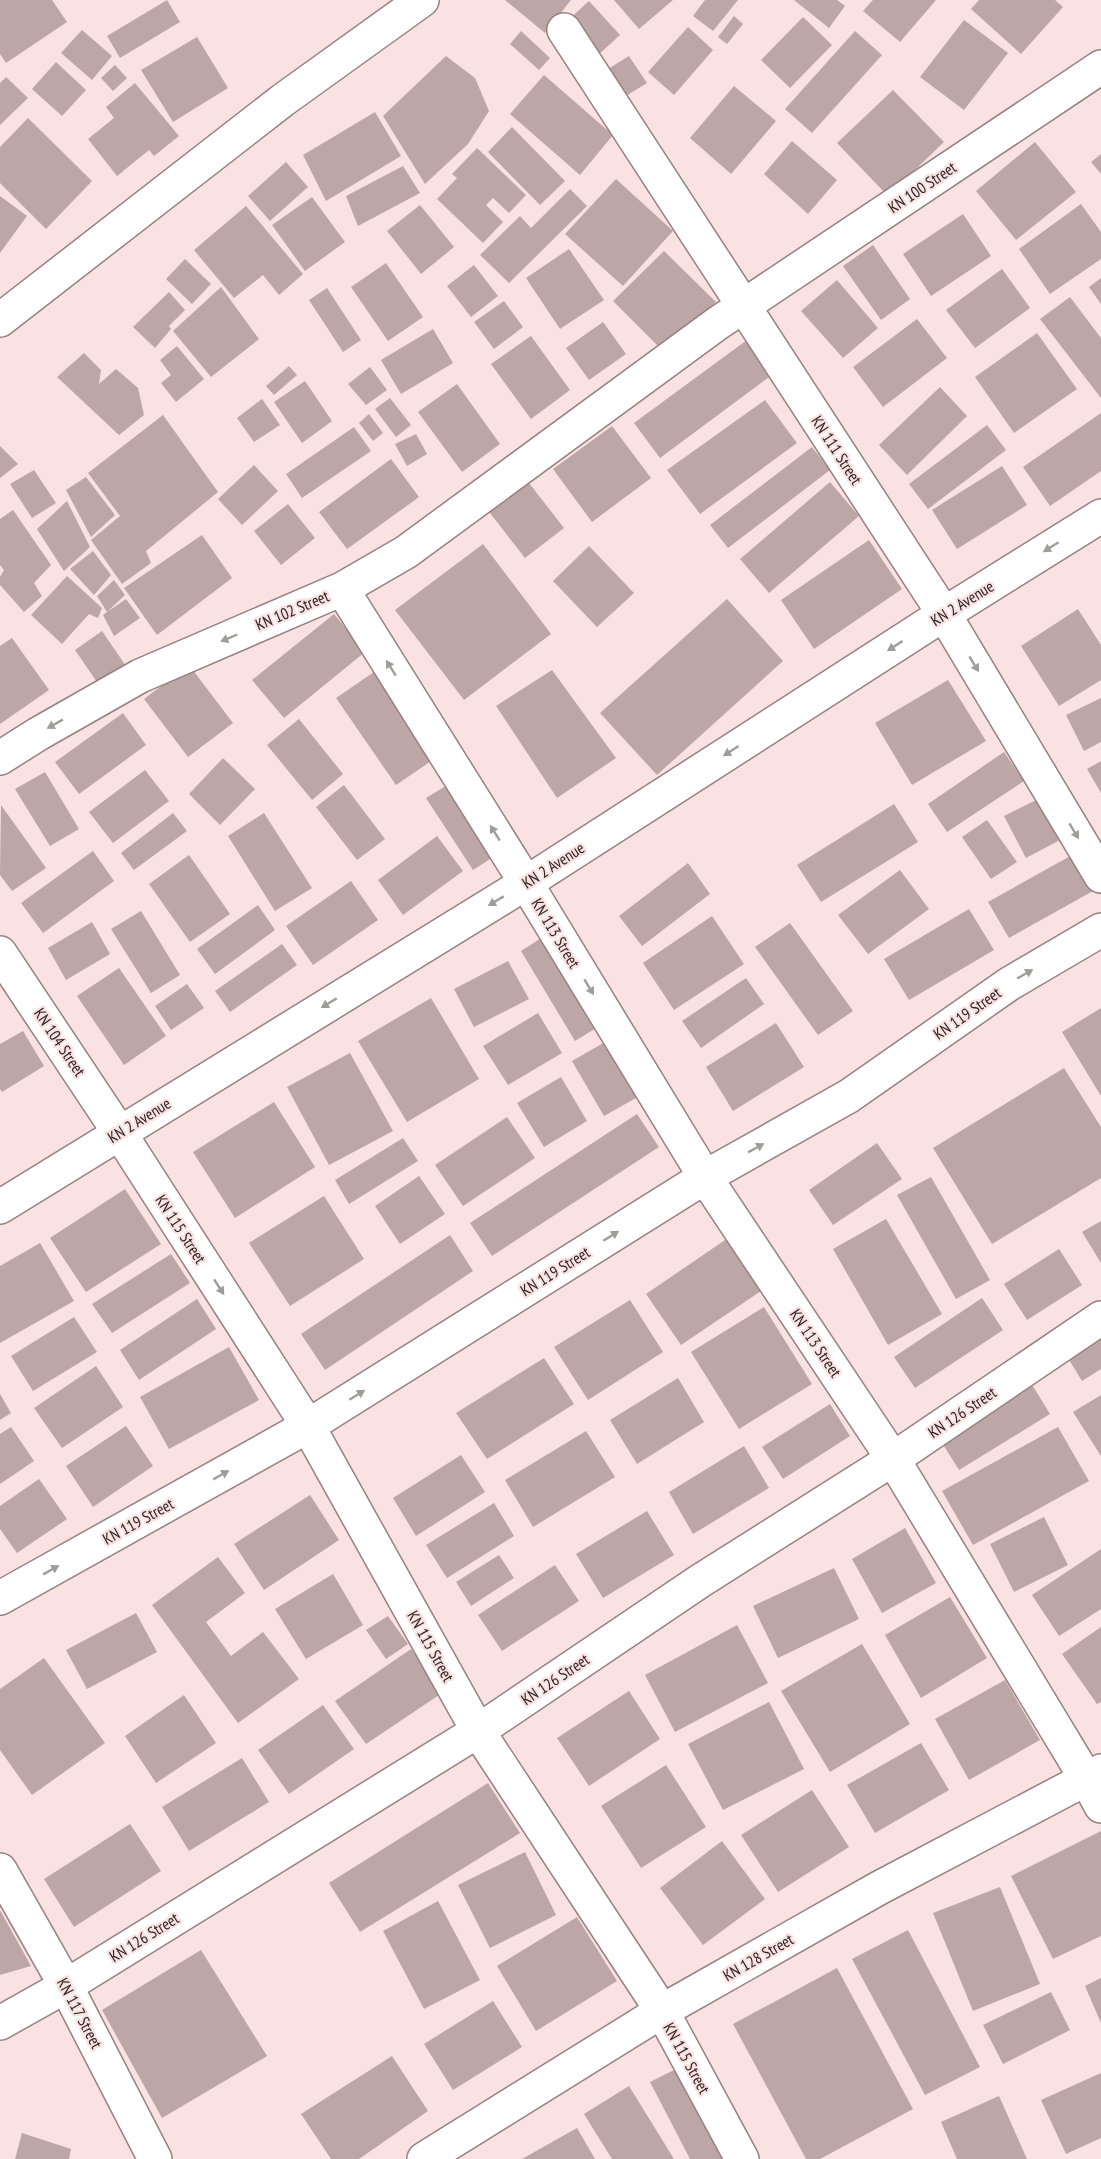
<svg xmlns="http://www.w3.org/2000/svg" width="1101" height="2159" font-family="'PT Sans Narrow',sans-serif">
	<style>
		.building { fill: #bda6a6 }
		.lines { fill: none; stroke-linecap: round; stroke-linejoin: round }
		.minor-casing { stroke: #968181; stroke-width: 36 }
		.major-casing { stroke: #968181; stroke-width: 36 }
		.minor { stroke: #fff; stroke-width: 33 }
		.major { stroke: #fff; stroke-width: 33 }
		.oneway { fill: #a09c9c }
		.labels { text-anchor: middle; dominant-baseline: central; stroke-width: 4.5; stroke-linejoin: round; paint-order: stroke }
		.street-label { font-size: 16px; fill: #2c2323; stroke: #fae1e2 }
	</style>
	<rect width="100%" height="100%" fill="#fae1e2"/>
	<!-- building -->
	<path class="building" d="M0,0h52l15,22 -61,41 -6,-9z
		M167,0l13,22 -60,36 -13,-22z
		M505,0h66l-26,33z
		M614,0h59l-34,29z
		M705,0h33l-25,31 -20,-15z
		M794,0h43l8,6 -16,22z
		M873,0h63l-36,42 -37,-31z
		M979,0h76l8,7 -42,47 -50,-45z
		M589,1l31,34 -23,21 -31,-34z
		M734,16l9,8 -16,20 -9,-7z
		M803,17l29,28 -42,43 -29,-28z
		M964,20l44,33 -44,57 -44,-33z
		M688,27l25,23 -39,45 -26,-23z
		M82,30l30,26 -20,24 -31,-27z
		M521,31l29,27 -11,12 -29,-26z
		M855,31l27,24 -70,78 -27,-24z
		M197,37l31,51 -55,34 -32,-52z
		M446,56l29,22 14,33 -21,33 -43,40 -42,-68z
		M629,56l18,27 -21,13 -18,-27z
		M56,62l30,28 -24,26 -30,-27z
		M115,65l12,13 -14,13 -12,-13z
		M544,75l69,60 -33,40 -70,-61z
		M6,77l22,21 -28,27v-42z
		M135,83l44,53 -25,20 -5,-6 -32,26 -29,-37 26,-21 -8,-11z
		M734,86l42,35 -45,53 -41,-36z
		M893,90l51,52 -56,54 -51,-53z
		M375,112l26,44 -75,45 -23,-46z
		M28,118l64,63 -46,48 -46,-46v-36z
		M512,127l53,54 -25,24 -52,-53z
		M792,141l45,39 -29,34 -44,-40z
		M1035,142l41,50 -60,48 -40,-49z
		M477,148l49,47 -17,18 -16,-15 -7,7 17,17 -20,21 -46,-44 20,-21 -5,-4z
		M1101,154v20l-10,-12z
		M286,162l22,25 -38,34 -22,-25z
		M403,166l17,27 -62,33 -12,-30z
		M616,179l57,52 -50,55 -58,-52z
		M570,189l17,17 -78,77 -29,-28 40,-39 11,12z
		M0,196l27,20 -27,37z
		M312,197l33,45 -40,29 -33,-46z
		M1081,204l20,28v27l-51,35 -31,-45z
		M420,205l34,42 -33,27 -34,-43z
		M246,206l57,68 -24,21 -16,-20 -29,23 -40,-48z
		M963,214l28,42 -60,40 -28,-42z
		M873,245l37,54 -29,21 -38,-54z
		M569,249l35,51 -44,29 -34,-51z
		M664,251l52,51 -51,51 -52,-52z
		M185,259l26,25 -19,20 -26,-25z
		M386,263l37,54 -35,24 -37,-54z
		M474,265l24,31 -27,21 -24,-31z
		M1002,269l28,39 -55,40 -29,-38z
		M1101,278v26l-12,-17z
		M837,280l41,48 -35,30 -42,-47z
		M221,287l38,52 -48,38 -38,-46z
		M327,288l34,52 -18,12 -34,-52z
		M169,292l16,18 -16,16 2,3 -16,19 -22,-21z
		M1070,297l31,41v60l-61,-79z
		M504,301l19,26 -29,22 -20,-27z
		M917,319l30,39 -64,49 -30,-40z
		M603,322l23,32 -37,26 -23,-32z
		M433,329l20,34 -52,31 -20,-34z
		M1037,333l40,56 -63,44 -39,-56z
		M531,336l39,54 -39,29 -40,-55z
		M747,340l26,34 -113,84 -26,-35z
		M177,346l27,33 -28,23 -15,-19 10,-8 -11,-15z
		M84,353l17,17 -2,14 17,-15 22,19 6,27 -25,20 -62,-58z
		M289,366l8,9 -23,20 -8,-9z
		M370,367l17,23 -21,15 -18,-21z
		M305,381l27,40 -30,22 -28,-41z
		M457,384l43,60 -38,28 -44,-60z
		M940,387l27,29 -60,59 -28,-30z
		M390,398l21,27 -15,12 -21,-28z
		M262,399l18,26 -26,17 -17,-24z
		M765,400l32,43 -97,71 -33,-44z
		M1101,413v58l-51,35 -27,-39z
		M369,414l14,19 -10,8 -14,-18z
		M163,415l55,77 -72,59 5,12 -29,21 -31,-44 29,-24 -32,-43z
		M987,425l19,25 -78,59 -19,-25z
		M612,426l39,52 -59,44 -39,-53z
		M354,427l17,24 -69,47 -16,-24z
		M416,434l11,20 -20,12 -12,-22z
		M0,446l18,18 -18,14z
		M812,447l18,23 -102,78 -18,-23z
		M391,459l28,38 -72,52 -28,-37z
		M254,465l24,26 -36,34 -24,-26z
		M1002,466l25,39 -70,44 -25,-39z
		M34,470l22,33 -24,15 -22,-34z
		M522,474l42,54 -39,30 -42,-54z
		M86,477l29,38 -24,22 -25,-47z
		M830,482l29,34 -90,77 -29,-34z
		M67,501l23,46 -26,24 -27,-42z
		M288,504l27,34 -34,27 -27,-34z
		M13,510l38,55 -17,18 8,13 -18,16 -24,-27v-8l4,-7 -4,-5v-46z
		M202,535l30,43 -75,57 -33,-47z
		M869,540l33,49 -88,60 -33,-49z
		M483,544l68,90 -87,66 -69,-90z
		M589,546l45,47 -37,34 -44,-46z
		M93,551l18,24 -17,20 -24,-26z
		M67,576l35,32 -4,10 -9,-4 -27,30 -31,-29z
		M114,580l11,15 -18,17 19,-13 14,19 -26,18 -11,-21 4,-3 -10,-16z
		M727,599l56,62 -126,114 -57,-62z
		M1078,609l23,36v35l-42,26 -38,-60z
		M334,614l31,38 -81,66 -32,-38z
		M102,631l26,38 -27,19 -26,-38z
		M12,638l37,52 -49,34v-78z
		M189,665l44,58 -45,34 -44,-58z
		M377,670l60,87 -41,28 -60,-87z
		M552,670l64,88 -59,40 -61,-92z
		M948,680l38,61 -74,44 -37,-62z
		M1101,698v44l-17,9 -18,-36z
		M123,713l23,32 -67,49 -24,-32z
		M299,719l44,55 -31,26 -45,-55z
		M1004,752l20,29 -77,51 -19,-28z
		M223,758l32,31 -35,36 -31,-31z
		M1101,761v32l-14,-24z
		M145,770l24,31 -56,42 -24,-31z
		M45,772l34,57 -29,17 -35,-57z
		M454,781l47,71 -28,18 -47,-72z
		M344,785l41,54 -28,21 -41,-53z
		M1038,799l22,41 -34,18 -22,-42z
		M894,804l24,38 -97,60 -24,-37z
		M1,805l45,63 -34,23 -12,-16z
		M173,813l14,18 -53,39 -13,-17z
		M264,813l48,75 -37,23 -47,-75z
		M987,820l30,42 -26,17 -29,-42z
		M437,836l26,35 -60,44 -25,-35z
		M93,851l21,30 -71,52 -22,-30z
		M189,855l41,59 -40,28 -41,-58z
		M1072,855l21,36 -84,47 -21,-36z
		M688,863l22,31 -68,52 -23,-30z
		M900,870l29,39 -61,45 -30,-39z
		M351,881l27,39 -65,45 -27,-39z
		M258,905l17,25 -60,44 -18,-25z
		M969,909l25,41 -85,50 -25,-41z
		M141,911l39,64 -29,18 -40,-64z
		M712,916l32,48 -70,46 -31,-47z
		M92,922l18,32 -44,26 -18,-32z
		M790,923l63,88 -35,24 -63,-88z
		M546,935l55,90 -26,16 -54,-90z
		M282,944l15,21 -67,47 -15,-21z
		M508,961l21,38 -55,28 -20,-38z
		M119,968l47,68 -42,29 -47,-69z
		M746,978l18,26 -63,44 -19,-27z
		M187,984l17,24 -33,22 -16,-24z
		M431,998l48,81 -72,43 -49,-81z
		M1101,1008v88l-39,-64z
		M538,1013l24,40 -54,32 -25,-39z
		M776,1023l28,44 -71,44 -27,-44z
		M23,1031l21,35 -42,26 -2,-3v-45z
		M605,1042l31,56 -32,18 -32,-55z
		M350,1053l43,78 -64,34 -42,-78z
		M1064,1068l37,59v51l-109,66 -59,-96z
		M561,1077l26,44 -43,26 -27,-44z
		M274,1102l41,65 -80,51 -42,-66z
		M637,1114l22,33 -167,109 -22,-33z
		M507,1117l28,41 -72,48 -28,-41z
		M403,1138l15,23 -69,43 -14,-24z
		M877,1143l25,36 -69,46 -24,-35z
		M419,1176l26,38 -45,30 -25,-38z
		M931,1177l59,103 -34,19 -59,-104z
		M125,1189l36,55 -75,48 -36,-54z
		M324,1196l40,63 -74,47 -41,-63z
		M886,1219l56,95 -54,31 -55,-96z
		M1101,1221v42l-19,-31z
		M450,1235l23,36 -148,99 -24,-36z
		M728,1238l36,51 -83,56 -35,-51z
		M40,1243l34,58 -74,42v-77z
		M1059,1249l23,36 -55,35 -23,-36z
		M171,1254l19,29 -78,50 -20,-29z
		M982,1298l21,32 -88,58 -21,-31z
		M197,1299l19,30 -77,51 -19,-30z
		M630,1300l33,52 -75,48 -34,-53z
		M1101,1306v63l-19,12 -28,-46z
		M764,1307l48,77 -73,45 -48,-77z
		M74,1317l23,35 -64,39 -22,-35z
		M229,1347l30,53 -90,49 -29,-52z
		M544,1358l30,46 -87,55 -31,-46z
		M96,1366l27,41 -61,41 -28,-40z
		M1023,1370l27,44 -91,56 -27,-43z
		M678,1378l26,44 -67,42 -27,-44z
		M0,1394l11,19 -11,7z
		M1101,1395v61l-28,-44z
		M830,1404l20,32 -67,43 -21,-32z
		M126,1426l27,40 -60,41 -27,-41z
		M11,1427l23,34 -34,23v-50z
		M1058,1427l31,54 -116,64 -31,-54z
		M586,1431l29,46 -82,50 -28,-47z
		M744,1446l25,42 -76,46 -24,-42z
		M461,1455l24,37 -69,44 -23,-38z
		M39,1479l28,40 -50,34 -17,-24v-23z
		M310,1495l29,45 -75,50 -30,-46z
		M494,1503l20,33 -67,42 -21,-33z
		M647,1511l27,44 -71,43 -27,-44z
		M1044,1517l24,48 -54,27 -24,-48z
		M905,1528l31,55 -54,30 -30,-54z
		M1101,1549v60l-42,27 -27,-41z
		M499,1555l15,23 -43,28 -15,-24z
		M218,1557l27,36 -39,29 25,34 32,-24 36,47 -61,44 -86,-118z
		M555,1565l24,36 -77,50 -24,-36z
		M834,1568l25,51 -81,39 -25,-52z
		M333,1574l30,51 -57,34 -31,-50z
		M950,1597l37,61 -66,40 -36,-63z
		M136,1613l21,39 -70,37 -21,-39z
		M388,1616l20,28 -22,15 -20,-29z
		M737,1625l31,58 -93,49 -30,-57z
		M1101,1627v75l-4,2 -35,-50z
		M862,1644l48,80 -80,48 -49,-81z
		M411,1649l31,44 -76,51 -31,-43z
		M44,1658l61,85 -73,52 -32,-45v-61z
		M1005,1680l35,60 -71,40 -34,-61z
		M629,1691l31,48 -71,47 -32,-48z
		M184,1695l32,48 -60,40 -31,-47z
		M769,1702l35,67 -81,41 -35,-66z
		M323,1705l31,44 -65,45 -31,-44z
		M921,1743l28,47 -74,43 -28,-48z
		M242,1758l27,44 -80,49 -27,-44z
		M666,1765l40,62 -65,41 -40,-62z
		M488,1783l32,50 -160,99 -31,-49z
		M812,1790l37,57 -71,45 -37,-57z
		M130,1824l31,47 -87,56 -30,-48z
		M1101,1831v105l-48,23 -42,-83z
		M722,1841l43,58 -62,46 -43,-57z
		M525,1852l31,63 -66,33 -32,-63z
		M1000,1887l40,97 -67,27 -40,-98z
		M438,1901l42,79 -56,29 -41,-78z
		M0,1910l31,56 -31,9z
		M577,1917l40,64 -81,50 -39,-65z
		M908,1930l72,137 -55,28 -73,-136z
		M201,1950l66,106 -105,62 -60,-108z
		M837,1968l76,141 -93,50h-14l-73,-135z
		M1101,1978v45l-16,-37z
		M1051,1992l19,38 -67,34 -20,-39z
		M493,2001l29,46 -69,43 -29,-46z
		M392,2056l36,55 -69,48h-28l-30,-45z
		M684,2065l48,94h-42l-40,-77z
		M1101,2073v65l-35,16 -25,-54z
		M629,2086l45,73h-62l-28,-45z
		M999,2096l28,63h-70l-16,-37z
		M577,2128l18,31h-73z
		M22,2133l49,16 -2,10h-54z"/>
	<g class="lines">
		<!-- minor casing -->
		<g class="minor-casing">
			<path id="minor" d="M564,30l380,584 157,262
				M0,320l283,-220 139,-100
				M342,589l64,-37 312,-229 383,-256
				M0,758l38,-24 102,-58 202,-87 184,294 179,294 188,282 194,321 14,26
				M0,953l119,179 189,294 170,305 184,280 80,148
				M0,1870l66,116 89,173
				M0,2023l66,-37 412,-255 222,-150 193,-122 208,-141
				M424,2159l238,-148 217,-123 222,-117"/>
		</g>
		<!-- major casing -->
		<g class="major-casing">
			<path id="major" d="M0,1207l526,-324 418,-269 157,-98
				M0,1598l308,-172 397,-249 144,-81 160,-112 92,-54"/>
		</g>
		<!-- minor -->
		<use href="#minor" class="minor"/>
		<!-- major -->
		<use href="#major" class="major"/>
	</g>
	<!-- one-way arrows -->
	<defs><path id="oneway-solid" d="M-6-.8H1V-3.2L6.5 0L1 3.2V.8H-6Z" transform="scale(1.5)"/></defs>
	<g class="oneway">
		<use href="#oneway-solid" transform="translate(1051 547) rotate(148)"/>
		<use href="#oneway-solid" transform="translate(229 638) rotate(157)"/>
		<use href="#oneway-solid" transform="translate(895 646) rotate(147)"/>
		<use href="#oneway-solid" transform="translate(974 664) rotate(59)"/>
		<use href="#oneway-solid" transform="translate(391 668) rotate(-122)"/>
		<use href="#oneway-solid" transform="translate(55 724) rotate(151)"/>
		<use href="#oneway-solid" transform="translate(731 751) rotate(147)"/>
		<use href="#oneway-solid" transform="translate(1074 831) rotate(59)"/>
		<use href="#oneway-solid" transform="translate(495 833) rotate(-122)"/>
		<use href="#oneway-solid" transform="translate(496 901) rotate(149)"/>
		<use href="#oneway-solid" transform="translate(1025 974) rotate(-30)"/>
		<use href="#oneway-solid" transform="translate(589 987) rotate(59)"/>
		<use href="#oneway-solid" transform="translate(329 1003) rotate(149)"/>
		<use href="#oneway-solid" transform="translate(756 1148) rotate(-29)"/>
		<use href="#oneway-solid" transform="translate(611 1236) rotate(-32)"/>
		<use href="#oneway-solid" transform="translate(219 1287) rotate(57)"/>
		<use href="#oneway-solid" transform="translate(357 1395) rotate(-32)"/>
		<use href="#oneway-solid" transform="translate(221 1475) rotate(-29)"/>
		<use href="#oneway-solid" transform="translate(51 1570) rotate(-29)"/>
	</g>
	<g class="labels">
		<!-- street labels -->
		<g class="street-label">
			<text transform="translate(922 187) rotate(-34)">KN 100 Street</text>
			<text transform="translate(837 450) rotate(57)">KN 111 Street</text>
			<text transform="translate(962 603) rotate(-32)">KN 2 Avenue</text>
			<text transform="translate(292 610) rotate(-23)">KN 102 Street</text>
			<text transform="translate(553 865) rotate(-33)">KN 2 Avenue</text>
			<text transform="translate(556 933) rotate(59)">KN 113 Street</text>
			<text transform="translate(967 1013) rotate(-35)">KN 119 Street</text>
			<text transform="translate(60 1042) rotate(56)">KN 104 Street</text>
			<text transform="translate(139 1120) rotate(-32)">KN 2 Avenue</text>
			<text transform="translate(181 1229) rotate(57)">KN 115 Street</text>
			<text transform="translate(555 1271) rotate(-32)">KN 119 Street</text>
			<text transform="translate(816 1343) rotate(56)">KN 113 Street</text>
			<text transform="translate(962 1412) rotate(-34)">KN 126 Street</text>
			<text transform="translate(138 1521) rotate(-29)">KN 119 Street</text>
			<text transform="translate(431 1646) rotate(61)">KN 115 Street</text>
			<text transform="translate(555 1679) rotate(-34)">KN 126 Street</text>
			<text transform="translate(144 1937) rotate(-32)">KN 126 Street</text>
			<text transform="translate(758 1957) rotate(-30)">KN 128 Street</text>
			<text transform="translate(80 2013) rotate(62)">KN 117 Street</text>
			<text transform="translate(687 2058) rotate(61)">KN 115 Street</text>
		</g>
	</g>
</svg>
